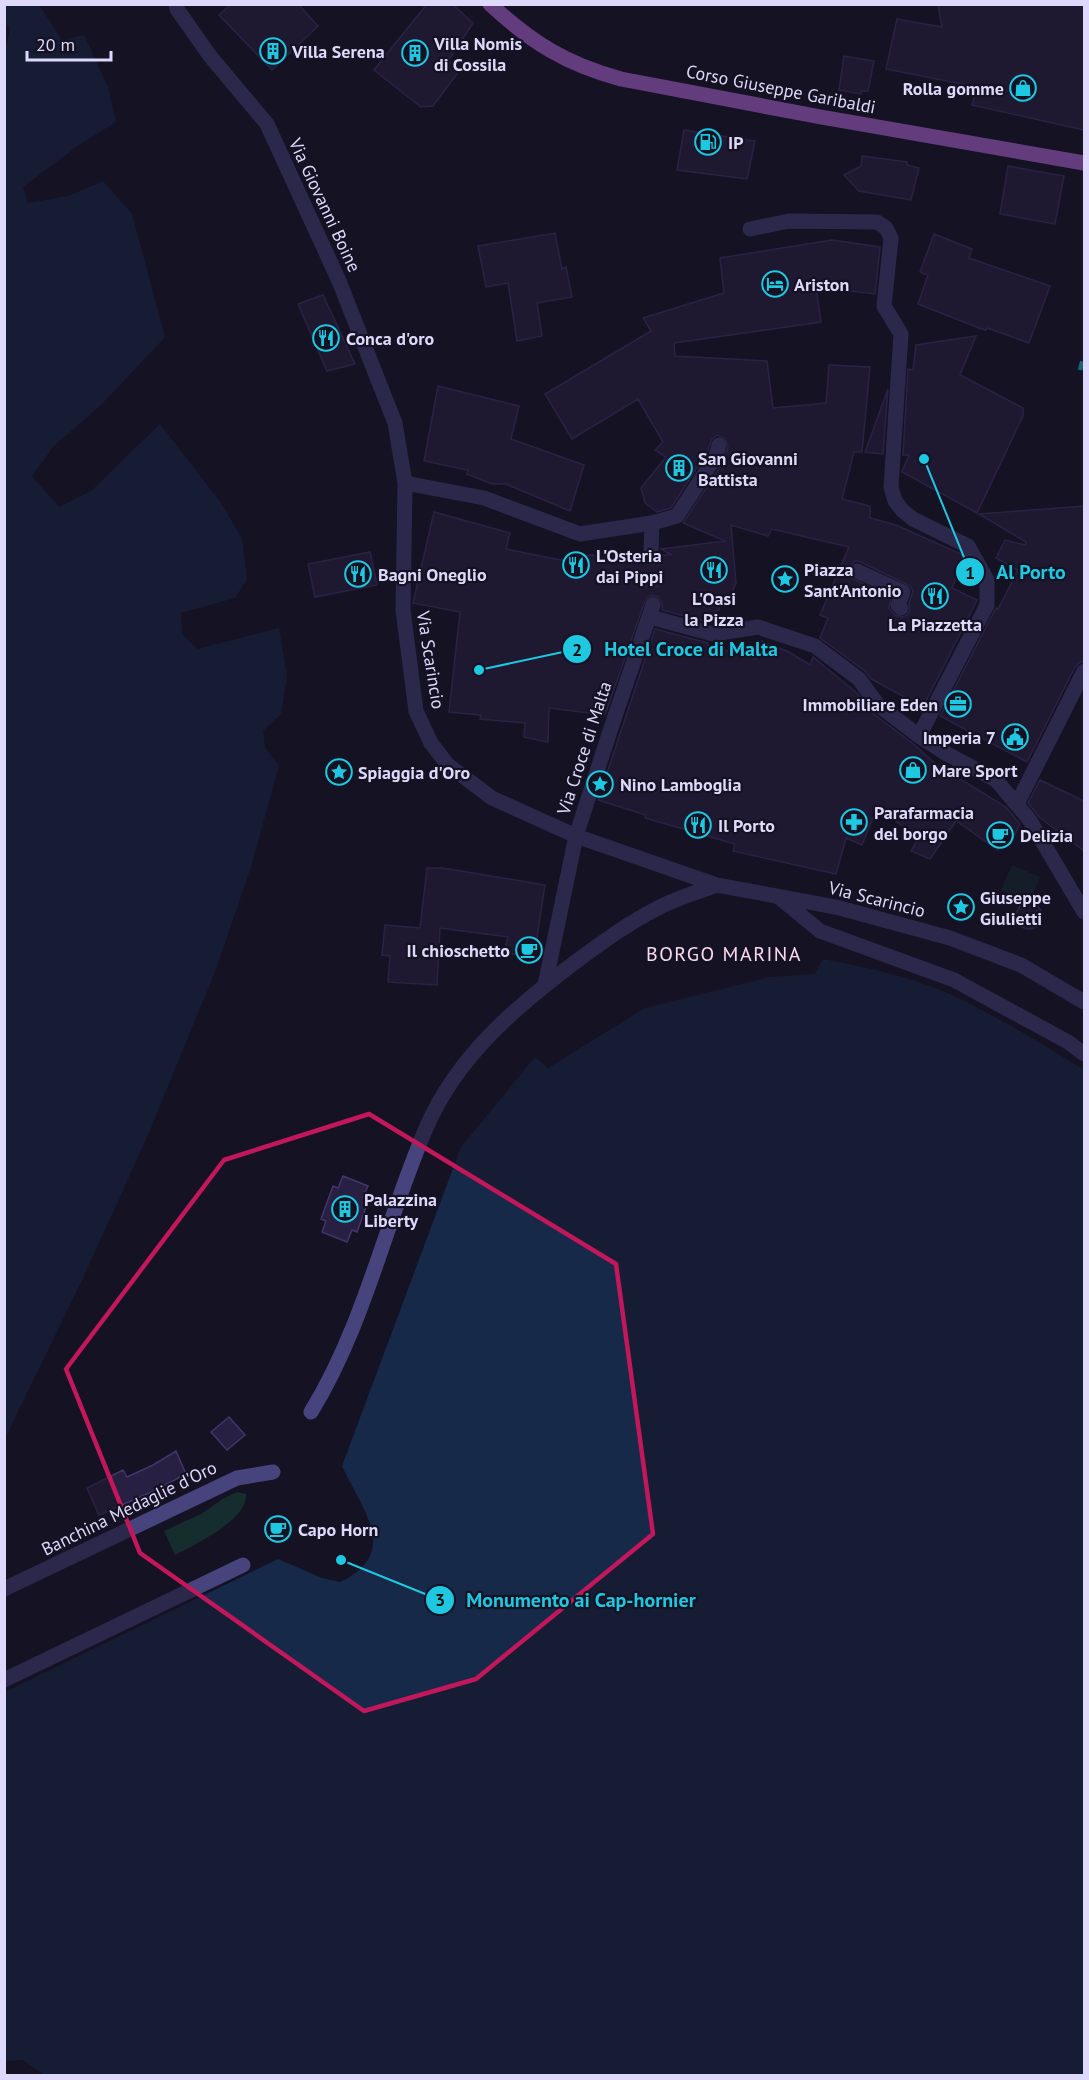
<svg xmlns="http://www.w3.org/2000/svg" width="1089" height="2080" font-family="'PT Sans',sans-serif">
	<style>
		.green { fill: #162d2d }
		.water { fill: #172948 }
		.building { fill: #282042; stroke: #42356b; stroke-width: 1.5; fill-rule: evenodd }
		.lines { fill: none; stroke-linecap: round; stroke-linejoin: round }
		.minor-tunnel { stroke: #333044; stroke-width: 15; stroke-dasharray: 15 8; stroke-linecap: butt }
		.minor { stroke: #47437c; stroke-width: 15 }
		.major { stroke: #c16fec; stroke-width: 15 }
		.rail { stroke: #1fc8e1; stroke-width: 4.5; stroke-dasharray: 9 8; stroke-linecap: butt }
		.marked { fill: none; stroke: #c2185b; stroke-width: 4.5; stroke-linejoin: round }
		.labels { text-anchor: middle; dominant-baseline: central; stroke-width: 4.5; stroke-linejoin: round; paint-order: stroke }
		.poi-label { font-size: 18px; font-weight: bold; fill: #ded9fa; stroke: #151224; text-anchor: start }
		.street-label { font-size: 18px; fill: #ded9fa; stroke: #151224 }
		.neighbourhood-label { font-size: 20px; letter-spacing: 1.5px; fill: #fadbee; stroke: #151224 }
		.leader { fill: none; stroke: #1fc8e1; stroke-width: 2 }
		.callout-dot { fill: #1fc8e1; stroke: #151224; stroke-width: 2 }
		.mark-label { font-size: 18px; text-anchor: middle; font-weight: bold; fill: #111 }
		.callout-label { font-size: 20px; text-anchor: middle; font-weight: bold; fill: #1fc8e1; stroke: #151224; stroke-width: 4.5; stroke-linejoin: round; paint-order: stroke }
	</style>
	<rect width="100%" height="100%" fill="#151224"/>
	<!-- green -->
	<path class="green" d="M1012,865l28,12 -11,25 -28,-12z
		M237,1492l9,2c2,26 -52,51 -71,61l-11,-24 37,-17 23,-16z"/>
	<!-- water -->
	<path class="water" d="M39,5l23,35 22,-5 24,52 8,35 -37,23 -56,42 5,16 40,-7 35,-15 29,33 33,123 -63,67 -49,43 -21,29 27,31 32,-16 69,-67 61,79 21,36 5,40 -12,19 -54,15 1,21 16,15 81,-21 8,48 -6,38 -18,17 2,17 14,18 -29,104 -34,99 -68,166 -66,145 -77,158 -1,-1394 3,-1 3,-14 -5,-7 -1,-17z
		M823,959c40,8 87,17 124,34 48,22 93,49 137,77v1005l-1037,1 -25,-16 -17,1v-369l273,-133 44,19 18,4c62,-29 21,-74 2,-116l119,-319 74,-90 13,11 97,-60 125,-31 45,-3z"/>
	<!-- building -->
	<path class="building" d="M231,4h67l20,22 -46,44 -53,-55z
		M427,4h25l21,19 -25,38 12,9 -27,36 -12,1 -47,-37z
		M938,4h146v126l-112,-25 5,-18 -91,-18 11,-50 45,8z
		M844,56l30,5 -6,30h-6l-1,3 -22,-4z
		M684,130l71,11 -8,38 -70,-9z
		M862,156l45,6v3l12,3 -8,32 -52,-9 -15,-16 17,-9z
		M1008,166l56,10 -9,48 -55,-10z
		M555,233l7,36 4,-2 6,30 -35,6 5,33 -25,5 -9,-58 -22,4 -8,-41z
		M934,234l38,15 -3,9 81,28 -21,57 -42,-15 -1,2 -7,-2 -61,-24 10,-29 -8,-3z
		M832,240l48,7 -5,47 -59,-7 5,35 -147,21 1,13 92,5 6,47 53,-5 3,-38 41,2 -8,85h-8l-12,47 28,7v12l26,7 65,29 3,5 -12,29 25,12 -54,107 -52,-28 -6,-8 -45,-33 8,-20 -8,-3 29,-68 -77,-18 -4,7 -37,-11 5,58 -6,13 -8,-1 -3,15 -6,3 -2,10 -49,-13v-7l-5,-7 -5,-1 -6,3 -41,117 -56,-7 -1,34 -24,-5 1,-14 -45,-4 1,-4 -32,-3 11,-100 -47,-9 21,-91 76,21 -4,16 65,13v-6l22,-1 29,8 3,-7 34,8 2,-9h11l-11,-6 64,-8 -42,-18 41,-62 4,-14 -3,-9 -8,-3 -5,4 -5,13 -36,56 -14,4 -12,-9 -4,-15 25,-31 -11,-7 8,-8 -25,-43 -66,40 -27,-45 106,-63 -8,-13 81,-25 -4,-35zM855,561l6,1 49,24 3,5 -4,12 1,7 -3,5 -4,2 -8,-2 -6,-7 2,-11 -42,-20 -1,-9z
		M323,295l32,69 -28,7 -29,-67z
		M976,336l-16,39 63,33v8l-46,97 -75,-41 7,-17h-6l5,-86 5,1 3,-25z
		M438,386l81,20 -8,33 73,26 -14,46 -64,-27h-14l-25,-10 1,-4 -44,-9z
		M888,389l-5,65 -18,-2z
		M1084,506v155l-5,2 -4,4 -48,95 -87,-46 56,-108 2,1 20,-39 -22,-12 9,-18 20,5 1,-3 -47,-28z
		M370,552l7,33 -62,12 -7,-33z
		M655,629l53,14 -1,2 49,14 5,-18 28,11 21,13 3,-8 45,37 13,18 40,30 26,23 69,42 14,17 -10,20 -6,-4 -6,10 -42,-29 -26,38 -19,-8 8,-13 -42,-30 -15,37 -16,-7 -10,36 -103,-23 2,-7 -90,-26 1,-3 -48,-15z
		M1040,780l44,21v50l-45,-34 -11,-14z
		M427,868h16l102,17 -11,72 -30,-4 4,-16 -68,-9 -3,57 -49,-3 2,-26 -8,-1 3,-30 35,3z
		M1016 916a13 13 0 1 1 26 0a13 13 0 1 1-26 0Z
		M343,1176l25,10 -5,11 6,2 -12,33 -5,-2 -5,12 -25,-10 4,-11 -5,-2 12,-33 5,2z
		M229,1417l16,18 -18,15 -16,-18z
		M176,1451l10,23 -30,16 -57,25 -12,-27 36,-18 4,7 26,-12z
		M265 1529a13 13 0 1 1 26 0a13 13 0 1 1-26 0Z"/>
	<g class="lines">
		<!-- minor-tunnel -->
		<path class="minor-tunnel" d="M651,550l2,55"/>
		<!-- minor -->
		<path class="minor" d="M176,4l1,5 33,47 57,68 72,157 56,142 10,60 -2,127 13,101 15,32 17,22 44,33 84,38 141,49 119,22 114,31 71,27 63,37
			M750,229l39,-8 88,1 9,6 5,10 -7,68 17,28 -10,153 4,14 8,10 10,8 55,27 19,34v25l-68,131
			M405,483l79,15 96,36 72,-11 25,-7 39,-60 3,-11
			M651,550l1,-27
			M857,571l46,21 -5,13 3,3
			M650,617l63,17 45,-7 57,19 44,33 18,25 42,32 26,17 51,27 33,39 55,93
			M1017,804l67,-133
			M781,899l39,32 134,49 114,62 16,12
			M545,985l31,-149 37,-114 40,-117
			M311,1412c54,-88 75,-192 116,-286 31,-71 91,-121 151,-166 26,-19 52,-38 80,-52 19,-10 40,-16 59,-23
			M4,1589l233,-111 36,-6
			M4,1680l239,-115"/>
		<!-- major -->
		<path class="major" d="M490,4c42,39 76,60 131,75l200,38 263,46"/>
		<!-- rail -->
		<path class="rail" d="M1080,370l4,-15"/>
	</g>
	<!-- marked area -->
	<path d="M0 0H1089V2080H0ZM369,1114l247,150 37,270 -177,145 -112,32 -224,-158 -74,-184 158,-209z" fill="#151224" fill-opacity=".55" fill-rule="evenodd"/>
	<path class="marked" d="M369,1114l247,150 37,270 -177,145 -112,32 -224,-158 -74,-184 158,-209z"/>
	<!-- icons -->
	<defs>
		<g id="building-ring" transform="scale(1.35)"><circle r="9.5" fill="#151224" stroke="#1fc8e1" stroke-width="1.5"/><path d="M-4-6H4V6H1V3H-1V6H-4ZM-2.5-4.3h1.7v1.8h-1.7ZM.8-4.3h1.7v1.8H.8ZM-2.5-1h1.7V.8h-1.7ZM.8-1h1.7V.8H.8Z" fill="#1fc8e1"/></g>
		<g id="shop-ring" transform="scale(1.35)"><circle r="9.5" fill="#151224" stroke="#1fc8e1" stroke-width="1.5"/><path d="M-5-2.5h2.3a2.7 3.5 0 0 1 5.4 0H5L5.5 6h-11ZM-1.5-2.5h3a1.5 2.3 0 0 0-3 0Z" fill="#1fc8e1"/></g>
		<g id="fuel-ring" transform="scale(1.35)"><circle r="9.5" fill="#151224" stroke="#1fc8e1" stroke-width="1.5"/><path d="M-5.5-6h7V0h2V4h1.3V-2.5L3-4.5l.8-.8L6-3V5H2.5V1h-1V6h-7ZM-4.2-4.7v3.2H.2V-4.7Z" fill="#1fc8e1"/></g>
		<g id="hotel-ring" transform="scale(1.35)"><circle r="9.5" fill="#151224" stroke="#1fc8e1" stroke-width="1.5"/><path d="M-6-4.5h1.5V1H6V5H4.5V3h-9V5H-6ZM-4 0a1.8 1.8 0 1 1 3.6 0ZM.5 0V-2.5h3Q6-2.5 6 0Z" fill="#1fc8e1"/></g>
		<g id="restaurant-ring" transform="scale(1.35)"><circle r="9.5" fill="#151224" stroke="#1fc8e1" stroke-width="1.5"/><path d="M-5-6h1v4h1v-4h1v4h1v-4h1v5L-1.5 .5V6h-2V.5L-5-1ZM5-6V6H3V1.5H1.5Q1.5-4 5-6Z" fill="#1fc8e1"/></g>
		<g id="sight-ring" transform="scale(1.35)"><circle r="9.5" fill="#151224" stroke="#1fc8e1" stroke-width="1.5"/><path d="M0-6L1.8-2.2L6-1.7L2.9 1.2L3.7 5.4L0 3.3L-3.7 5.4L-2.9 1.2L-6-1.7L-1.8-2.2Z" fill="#1fc8e1"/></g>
		<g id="office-ring" transform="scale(1.35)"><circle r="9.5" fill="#151224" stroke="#1fc8e1" stroke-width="1.5"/><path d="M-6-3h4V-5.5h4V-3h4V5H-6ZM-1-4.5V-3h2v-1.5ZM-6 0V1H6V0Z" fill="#1fc8e1"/></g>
		<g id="civic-ring" transform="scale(1.35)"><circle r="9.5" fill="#151224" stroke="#1fc8e1" stroke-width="1.5"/><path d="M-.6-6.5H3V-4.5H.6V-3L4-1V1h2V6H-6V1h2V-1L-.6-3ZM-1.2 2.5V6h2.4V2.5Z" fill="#1fc8e1"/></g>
		<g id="pharmacy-ring" transform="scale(1.35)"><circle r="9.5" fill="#151224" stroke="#1fc8e1" stroke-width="1.5"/><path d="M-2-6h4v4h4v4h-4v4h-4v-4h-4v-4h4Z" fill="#1fc8e1"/></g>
		<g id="cafe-ring" transform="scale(1.35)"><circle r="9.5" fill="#151224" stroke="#1fc8e1" stroke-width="1.5"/><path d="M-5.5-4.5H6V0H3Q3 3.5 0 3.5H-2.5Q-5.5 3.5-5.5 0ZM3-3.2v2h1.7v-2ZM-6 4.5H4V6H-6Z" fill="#1fc8e1"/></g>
	</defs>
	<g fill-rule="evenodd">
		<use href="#building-ring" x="273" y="51"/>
		<use href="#building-ring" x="415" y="53"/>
		<use href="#shop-ring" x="1023" y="88"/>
		<use href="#fuel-ring" x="708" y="142"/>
		<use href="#hotel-ring" x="775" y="284"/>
		<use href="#restaurant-ring" x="326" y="338"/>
		<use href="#building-ring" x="679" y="468"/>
		<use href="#restaurant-ring" x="576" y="565"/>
		<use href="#restaurant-ring" x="714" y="570"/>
		<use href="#restaurant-ring" x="358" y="574"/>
		<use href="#sight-ring" x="785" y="579"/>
		<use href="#restaurant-ring" x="935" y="596"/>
		<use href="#office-ring" x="958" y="704"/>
		<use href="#civic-ring" x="1015" y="737"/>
		<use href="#shop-ring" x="913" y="770"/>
		<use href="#sight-ring" x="339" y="772"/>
		<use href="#sight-ring" x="600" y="784"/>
		<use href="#pharmacy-ring" x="854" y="822"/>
		<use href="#restaurant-ring" x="698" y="825"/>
		<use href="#cafe-ring" x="1000" y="835"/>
		<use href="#sight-ring" x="961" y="907"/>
		<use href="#cafe-ring" x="529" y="950"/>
		<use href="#building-ring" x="345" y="1209"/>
		<use href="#cafe-ring" x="278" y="1529"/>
	</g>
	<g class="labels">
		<!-- poi labels -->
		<g class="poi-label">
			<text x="434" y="43">Villa Nomis<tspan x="434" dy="21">di Cossila</tspan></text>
			<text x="292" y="51">Villa Serena</text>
			<text x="1004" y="88" text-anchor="end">Rolla gomme</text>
			<text x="728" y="142">IP</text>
			<text x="794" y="284">Ariston</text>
			<text x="346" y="338">Conca d'oro</text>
			<text x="698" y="458">San Giovanni<tspan x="698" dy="21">Battista</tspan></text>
			<text x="596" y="555">L'Osteria<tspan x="596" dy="21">dai Pippi</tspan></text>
			<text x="804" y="569">Piazza<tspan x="804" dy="21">Sant'Antonio</tspan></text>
			<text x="378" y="574">Bagni Oneglio</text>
			<text x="714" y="598" text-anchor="middle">L'Oasi<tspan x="714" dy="21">la Pizza</tspan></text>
			<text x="935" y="624" text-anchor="middle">La Piazzetta</text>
			<text x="938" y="704" text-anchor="end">Immobiliare Eden</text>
			<text x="996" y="737" text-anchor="end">Imperia 7</text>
			<text x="932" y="770">Mare Sport</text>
			<text x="358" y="772">Spiaggia d'Oro</text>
			<text x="620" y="784">Nino Lamboglia</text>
			<text x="874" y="812">Parafarmacia<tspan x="874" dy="21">del borgo</tspan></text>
			<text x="718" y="825">Il Porto</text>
			<text x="1020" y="835">Delizia</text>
			<text x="980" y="897">Giuseppe<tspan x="980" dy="21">Giulietti</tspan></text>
			<text x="510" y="950" text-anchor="end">Il chioschetto</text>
			<text x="364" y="1199">Palazzina<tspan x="364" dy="21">Liberty</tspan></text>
			<text x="298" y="1529">Capo Horn</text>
		</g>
		<!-- street labels -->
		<g class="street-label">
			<text transform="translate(781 89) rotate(11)">Corso Giuseppe Garibaldi</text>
			<text transform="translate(325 205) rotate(65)">Via Giovanni Boine</text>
			<text transform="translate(431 660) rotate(81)">Via Scarincio</text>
			<text transform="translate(584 748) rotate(-72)">Via Croce di Malta</text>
			<text transform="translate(877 899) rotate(14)">Via Scarincio</text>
			<text transform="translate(129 1508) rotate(-26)">Banchina Medaglie d'Oro</text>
		</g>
		<!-- neighbourhood labels -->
		<g class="neighbourhood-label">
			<text x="724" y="954">BORGO MARINA</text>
		</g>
	</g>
	<!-- callouts -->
	<path class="leader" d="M924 459L970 572M479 670L577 649M341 1560L440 1600"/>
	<g class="callout-dot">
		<circle cx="924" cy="459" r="6"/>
		<circle cx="479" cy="670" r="6"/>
		<circle cx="341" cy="1560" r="6"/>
		<circle cx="970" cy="572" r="15"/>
		<circle cx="577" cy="649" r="15"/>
		<circle cx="440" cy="1600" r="15"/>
	</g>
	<g class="mark-label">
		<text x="970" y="579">1</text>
		<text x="577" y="656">2</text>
		<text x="440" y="1606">3</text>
	</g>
	<g class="callout-label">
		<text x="1031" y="579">Al Porto</text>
		<text x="691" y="656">Hotel Croce di Malta</text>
		<text x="581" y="1607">Monumento ai Cap-hornier</text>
	</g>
	<!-- border -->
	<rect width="1089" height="2080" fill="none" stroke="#ded9fa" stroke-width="12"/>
	<!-- scale -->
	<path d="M27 51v9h84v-9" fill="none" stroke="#ded9fa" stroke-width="3"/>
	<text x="36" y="51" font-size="18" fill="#ded9fa" stroke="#151224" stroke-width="4.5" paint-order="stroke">20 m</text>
</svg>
